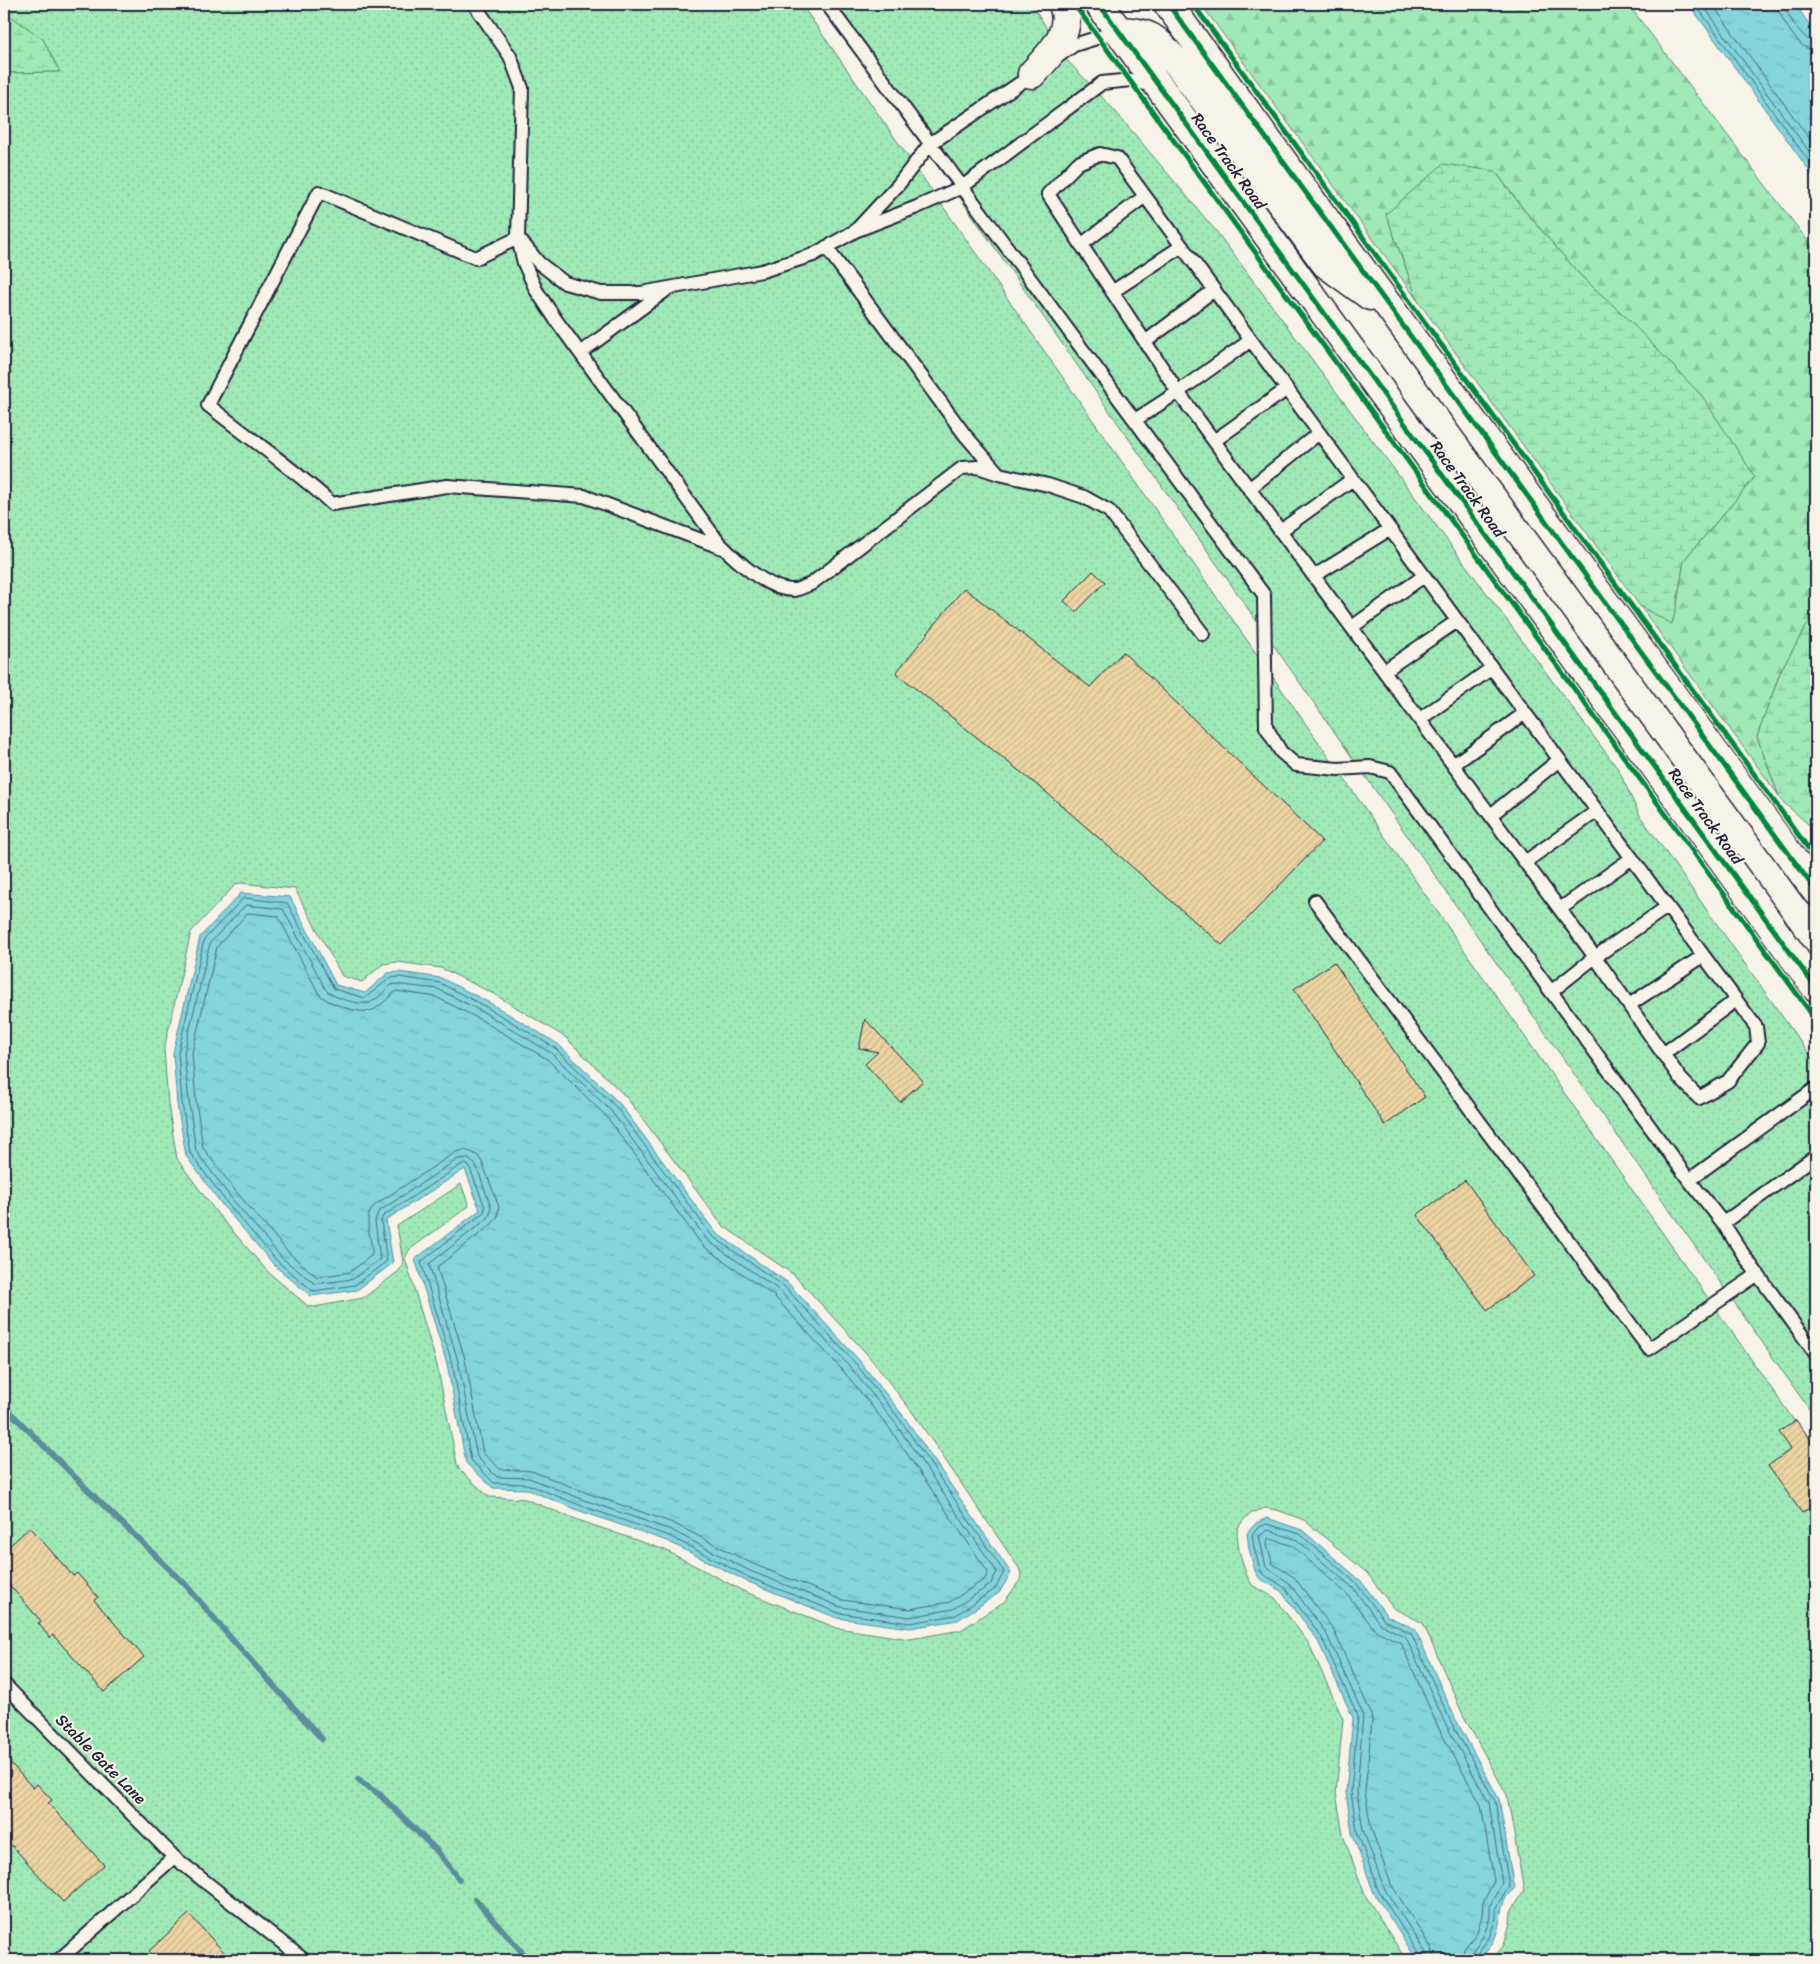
<svg xmlns="http://www.w3.org/2000/svg" width="1820" height="1964" font-family="Sriracha,sans-serif">
	<style>
		.forest { fill: url(#forest-firs); stroke: #608679 }
		.wetland { fill: url(#wetland-marsh); stroke: #608679 }
		.park { fill: url(#park-dots); stroke: #608679; fill-rule: evenodd }
		.water { fill: url(#water-ripples); stroke: #5c8d9c }
		.lines { fill: none; stroke-linecap: round; stroke-linejoin: round }
		.shore { stroke: #49697c; stroke-width: 1 }
		.stream { stroke: #5c8d9c; stroke-width: 6 }
		.building { fill: url(#building-hatch); stroke: #22223b }
		.lane-casing { stroke: #22223b; stroke-width: 16 }
		.secondary-casing { stroke: #22223b; stroke-width: 31 }
		.lane { stroke: #f7f3e8; stroke-width: 12 }
		.secondary { stroke: #f7f3e8; stroke-width: 28 }
		.cycleway-casing { stroke: #f7f3e8; stroke-width: 8 }
		.cycleway { stroke: #00873e; stroke-width: 5 }
		.labels { text-anchor: middle; dominant-baseline: central; stroke-width: 4.5; stroke-linejoin: round; paint-order: stroke }
		.street-label { font-size: 16px; fill: #22223b; stroke: #f7f3e8 }
	</style>
	<defs>
		<pattern id="forest-firs" width="22" height="20" patternUnits="userSpaceOnUse" patternTransform="scale(1.25)"><rect width="22" height="20" fill="#9fe9b7"/><path d="M5 1l3.5 6h-7zM16 11l3.5 6h-7z" fill="#89c89e"/></pattern>
		<pattern id="wetland-marsh" width="20" height="14" patternUnits="userSpaceOnUse" patternTransform="scale(1.25)"><rect width="20" height="14" fill="#9fe9b7"/><path d="M1 5h8M5 5V1M11 12h8M15 12V8" fill="none" stroke="#89c89e"/></pattern>
		<pattern id="park-dots" width="8" height="8" patternUnits="userSpaceOnUse" patternTransform="scale(1.25)"><rect width="8" height="8" fill="#9fe9b7"/><path d="M2 2h.1M6 6h.1" fill="none" stroke="#89c89e" stroke-width="1.8" stroke-linecap="round"/></pattern>
		<pattern id="water-ripples" width="26" height="14" patternUnits="userSpaceOnUse" patternTransform="scale(1.25)"><rect width="26" height="14" fill="#83d4dd"/><path d="M2 4q2-2 4 0t4 0M15 11q2-2 4 0t4 0" fill="none" stroke="#71b6bf"/></pattern>
		<pattern id="building-hatch" width="6" height="6" patternUnits="userSpaceOnUse" patternTransform="scale(1.25)"><rect width="6" height="6" fill="#edd4a2"/><path d="M-1 1l2-2M0 6l6-6M5 7l2-2" fill="none" stroke="#cbb68c"/></pattern>
	</defs>
	<rect width="100%" height="100%" fill="#f7f3e8"/>
	<filter id="ink" filterUnits="userSpaceOnUse"><feTurbulence type="fractalNoise" baseFrequency=".02" numOctaves="2"/><feDisplacementMap in="SourceGraphic" scale="10" xChannelSelector="R" yChannelSelector="G"/><feConvolveMatrix kernelMatrix="1 2 1 2 8 2 1 2 1" color-interpolation-filters="sRGB"/></filter>
	<g filter="url(#ink)">
		<!-- forest -->
		<path class="forest" d="M1201,4h427l188,248v372l-4,-7 -31,53 -24,67 22,59 -139,-190 32,17 5,-19 7,-44 71,-83 -125,-156 -50,-46 -56,-65 -29,-39 -109,43 32,87z"/>
		<!-- wetland -->
		<path class="wetland" d="M4,11l39,28 17,33 -56,1z
			M1443,164l52,7 29,39 56,65 50,46 72,75 53,81 -71,83 -7,44 -5,20 -32,-18 -222,-305 -32,-87z
			M1812,617l4,7v207l-32,-28 -5,-7 -22,-59 24,-67z"/>
		<!-- park -->
		<path class="park" d="M4,4h797l1015,1448v508h-324l12,-15 6,-22 1,-11 13,-21 -17,-96 -44,-80 -40,-92 -30,-15 -26,-35 -63,-53 -27,-10 -12,-2 -13,5 -8,6 -6,9 -1,5 2,18 8,25 5,9 23,13 34,46 34,75 -7,74 7,42 22,60 41,65h-850l-5,-6 -8,6h-539v-1887l56,-1 -17,-33 -39,-28zM241,883l54,6 47,87 20,6 21,-18 14,-2 44,6 53,26 71,43 62,61 95,127 72,50 73,79 46,59 106,155 2,6 -1,6 -15,21 -44,29 -51,9 -73,-11 -94,-37 -78,-41 -87,-30 -53,-21 -36,-2 -29,-27 -3,-6 -20,-99 -32,-107 4,-8 60,-44 -8,-22 -64,42 6,36 -4,9 -36,27 -49,9 -6,-1 -40,-34 -52,-60 -39,-53 -9,-55 -4,-55 27,-117 45,-48z
			M824,4h208l18,30 -34,40 18,17 30,-34 51,54 101,120 402,538 22,47 176,248v355z"/>
		<!-- water -->
		<path class="water" d="M1689,4h106l21,30v146z
			M241,893l49,4 46,88 29,8 23,-20 11,-1 42,6 49,25 68,41 62,60 96,129 71,49 72,78 46,58 106,155 -12,20 -41,27 -48,8 -73,-10 -91,-37 -79,-40 -87,-30 -54,-22 -33,-1 -27,-25 -19,-99 -32,-105 65,-49 -15,-41 -79,51 7,43 -36,27 -46,6 -36,-30 -52,-60 -37,-50 -9,-52 -4,-51 27,-116z
			M1267,1518l35,12 59,51 26,35 28,13 40,89 44,81 15,90c-17,12 -11,35 -21,53 -3,6 -9,12 -14,18h-62l-43,-67 -22,-60 -6,-41 7,-74 -36,-79 -36,-48 -22,-13 -4,-7 -6,-22 -2,-16 9,-10z"/>
		<g class="lines">
			<!-- shore -->
			<path class="shore" d="M1695,4l121,167
				M1702,4l114,157
				M1712,4l104,144
				M1777,4c1,10 18,38 28,43 3,2 7,3 11,3
				M1785,4c0,11 20,38 31,39
				M244,898l43,5 47,86 31,9 25,-20 9,-1 41,6 48,25 67,40 61,59 96,129 72,50 72,78 45,57 103,151 -9,17 -39,26 -46,8 -71,-10 -91,-36 -79,-41 -87,-30 -55,-22 -33,-1 -23,-23 -19,-97 -31,-101 63,-50 1,-5 -16,-41 -4,-2 -4,1 -78,51 -2,5 6,40 -32,24 -42,6 -35,-29 -51,-59 -37,-50 -8,-50 -4,-50 26,-113z
				M246,905l37,4 43,81c5,7 37,17 45,12 8,-4 14,-12 22,-18l45,5 47,24 66,40 60,58 97,130 71,49 72,78 45,56 101,148 -7,13 -37,24 -43,8 -69,-10 -91,-36 -79,-41 -87,-30 -55,-22 -32,-1 -20,-20 -19,-96 -29,-97 58,-45 3,-5 1,-7 -15,-42 -9,-7 -9,1 -80,53 -3,9 5,38 -27,20 -38,5 -33,-26 -50,-59 -36,-48 -7,-49 -5,-49 26,-110z
				M248,913l30,3 41,78c7,9 40,20 51,17 10,-3 18,-14 26,-20l40,6 45,23 66,39 59,57 97,130 71,50 71,77 45,56 98,143 -3,7 -35,23 -40,7 -68,-9 -89,-36 -80,-41 -86,-30 -55,-22 -32,-2 -17,-16 -18,-94 -28,-92 54,-42 6,-8 2,-10 -17,-45 -4,-6 -7,-4 -7,-2 -8,2 -80,52c-16,14 -3,34 -4,51l-22,17 -33,5 -29,-25 -50,-58 -35,-46 -7,-47 -4,-48 25,-106z
				M1421,1960l-1,-4 -42,-66 -21,-59 -6,-39 7,-76 -37,-80 -37,-49 -21,-13 -3,-5 -6,-21 -2,-14 7,-7 8,-3 33,10 57,50 27,36 27,13 39,87 45,81 14,85 -13,21v11l-7,20 -13,17 -1,5
				M1427,1960l-1,-7 -42,-65 -21,-58 -6,-38 6,-78 -37,-81 -37,-50 -23,-16 -7,-31 9,-6 29,10 56,48 27,36 26,13 39,86 44,80 13,80 -12,22v12l-6,18 -13,18 -2,7
				M1435,1960l-3,-11 -41,-65 -20,-56 -6,-36 7,-72 -2,-9 -37,-82 -39,-52 -21,-13 -6,-19 1,-7 25,8 54,48 28,36 26,13 37,84 43,78 13,76 -11,22 -1,13 -5,16 -13,17 -2,11"/>
			<!-- stream -->
			<path class="stream" d="M4,1406l97,97 84,81 50,59 87,96
				M358,1779l5,5 16,10 58,57 22,28
				M475,1899l54,61"/>
		</g>
		<!-- building -->
		<path class="building" d="M1093,571l12,11 -29,30 -12,-11z
			M964,588l126,99 33,-35 199,189 -100,104 -175,-152 -151,-120z
			M1334,962l91,135 -40,28 -91,-136z
			M865,1019l58,62 -23,21 -35,-38 13,-12 -19,-4z
			M1465,1180l69,96 -47,34 -70,-95z
			M1796,1420l20,27v56l-14,10 -34,-47 23,-17 -12,-17z
			M30,1527l43,49 4,-3 21,24 -4,3 50,57 -40,35 -51,-57 -3,3 -12,-15 3,-2 -37,-42v-28z
			M4,1756l29,32 4,-4 15,16 -4,3 56,62 -41,37 -59,-65z
			M189,1914l42,46h-73l-9,-9z"/>
		<g class="lines">
			<!-- lane casing -->
			<g class="lane-casing">
				<path id="lane" d="M474,4l36,52 12,32 -4,150 6,25 12,27 20,30 163,223c17,17 48,47 74,47 5,0 12,-4 18,-6l151,-116 16,-1 21,7
					M827,4l437,591 2,132 15,25 15,13 42,4 32,-2 20,5 299,408 34,43 22,34 71,97
					M1057,57l17,-12 45,-14
					M858,228l40,-43 32,-41 105,-71
					M518,238l-42,20 -157,-66 -111,213c41,33 85,63 124,99l115,-18 137,10 141,53
					M520,240l19,23 26,20 36,10h40l121,-22 51,-16 42,-24 62,-24 45,-20 140,-104 29,-3 25,7
					M1081,245l64,-49
					M826,247l139,188 34,39 49,11 36,12 25,14 94,123
					M1112,292l70,-46
					M1251,340l-73,52 36,49 381,516 72,-50
					M1145,342l69,-52
					M580,353l85,-62
					M1135,420l43,-28 -130,-198 30,-31 22,-9 17,4 639,869 2,16 -30,38 -29,17 -19,-20 -85,-121 -43,34
					M1214,441l73,-52
					M1249,489l70,-56
					M1280,531l73,-52
					M1314,576l76,-47
					M1352,627l72,-51
					M1384,671l73,-50
					M1420,719l72,-51
					M1453,765l72,-52
					M1491,815l68,-55
					M1525,862l72,-51
					M1315,901l334,448 109,-75
					M1560,909l72,-51
					M1629,1005l74,-49
					M1663,1054l73,-54
					M1689,1180l127,-92
					M1723,1223l93,-67
					M4,1684l170,173
					M59,1960l115,-103 130,103"/>
			</g>
			<!-- secondary casing -->
			<g class="secondary-casing">
				<path id="secondary" d="M1099,4l717,984
					M1168,4l648,887
					M1119,31c33,1 37,8 58,32l149,201 44,32
					M1032,74c18,-20 42,-41 31,-70"/>
			</g>
			<!-- lane -->
			<use href="#lane" class="lane"/>
			<!-- secondary -->
			<use href="#secondary" class="secondary"/>
			<!-- cycleway casing -->
			<g class="cycleway-casing">
				<path id="cycleway" d="M1074,4l742,1016
					M1099,4l717,984
					M1168,4l648,887
					M1193,4l623,855"/>
			</g>
			<!-- cycleway -->
			<use href="#cycleway" class="cycleway"/>
		</g>
	</g>
	<g class="labels">
		<!-- street labels -->
		<g class="street-label">
			<text transform="translate(1229 161) rotate(54)">Race Track Road</text>
			<text transform="translate(1468 489) rotate(54)">Race Track Road</text>
			<text transform="translate(1706 816) rotate(54)">Race Track Road</text>
			<text transform="translate(101 1759) rotate(45)">Stable Gate Lane</text>
		</g>
	</g>
	<!-- margin -->
	<rect width="1820" height="1964" fill="none" stroke="#f7f3e8" stroke-width="20"/>
	<rect x="10" y="10" width="1800" height="1944" fill="none" stroke="#22223b" stroke-width="2" filter="url(#ink)"/>
</svg>
